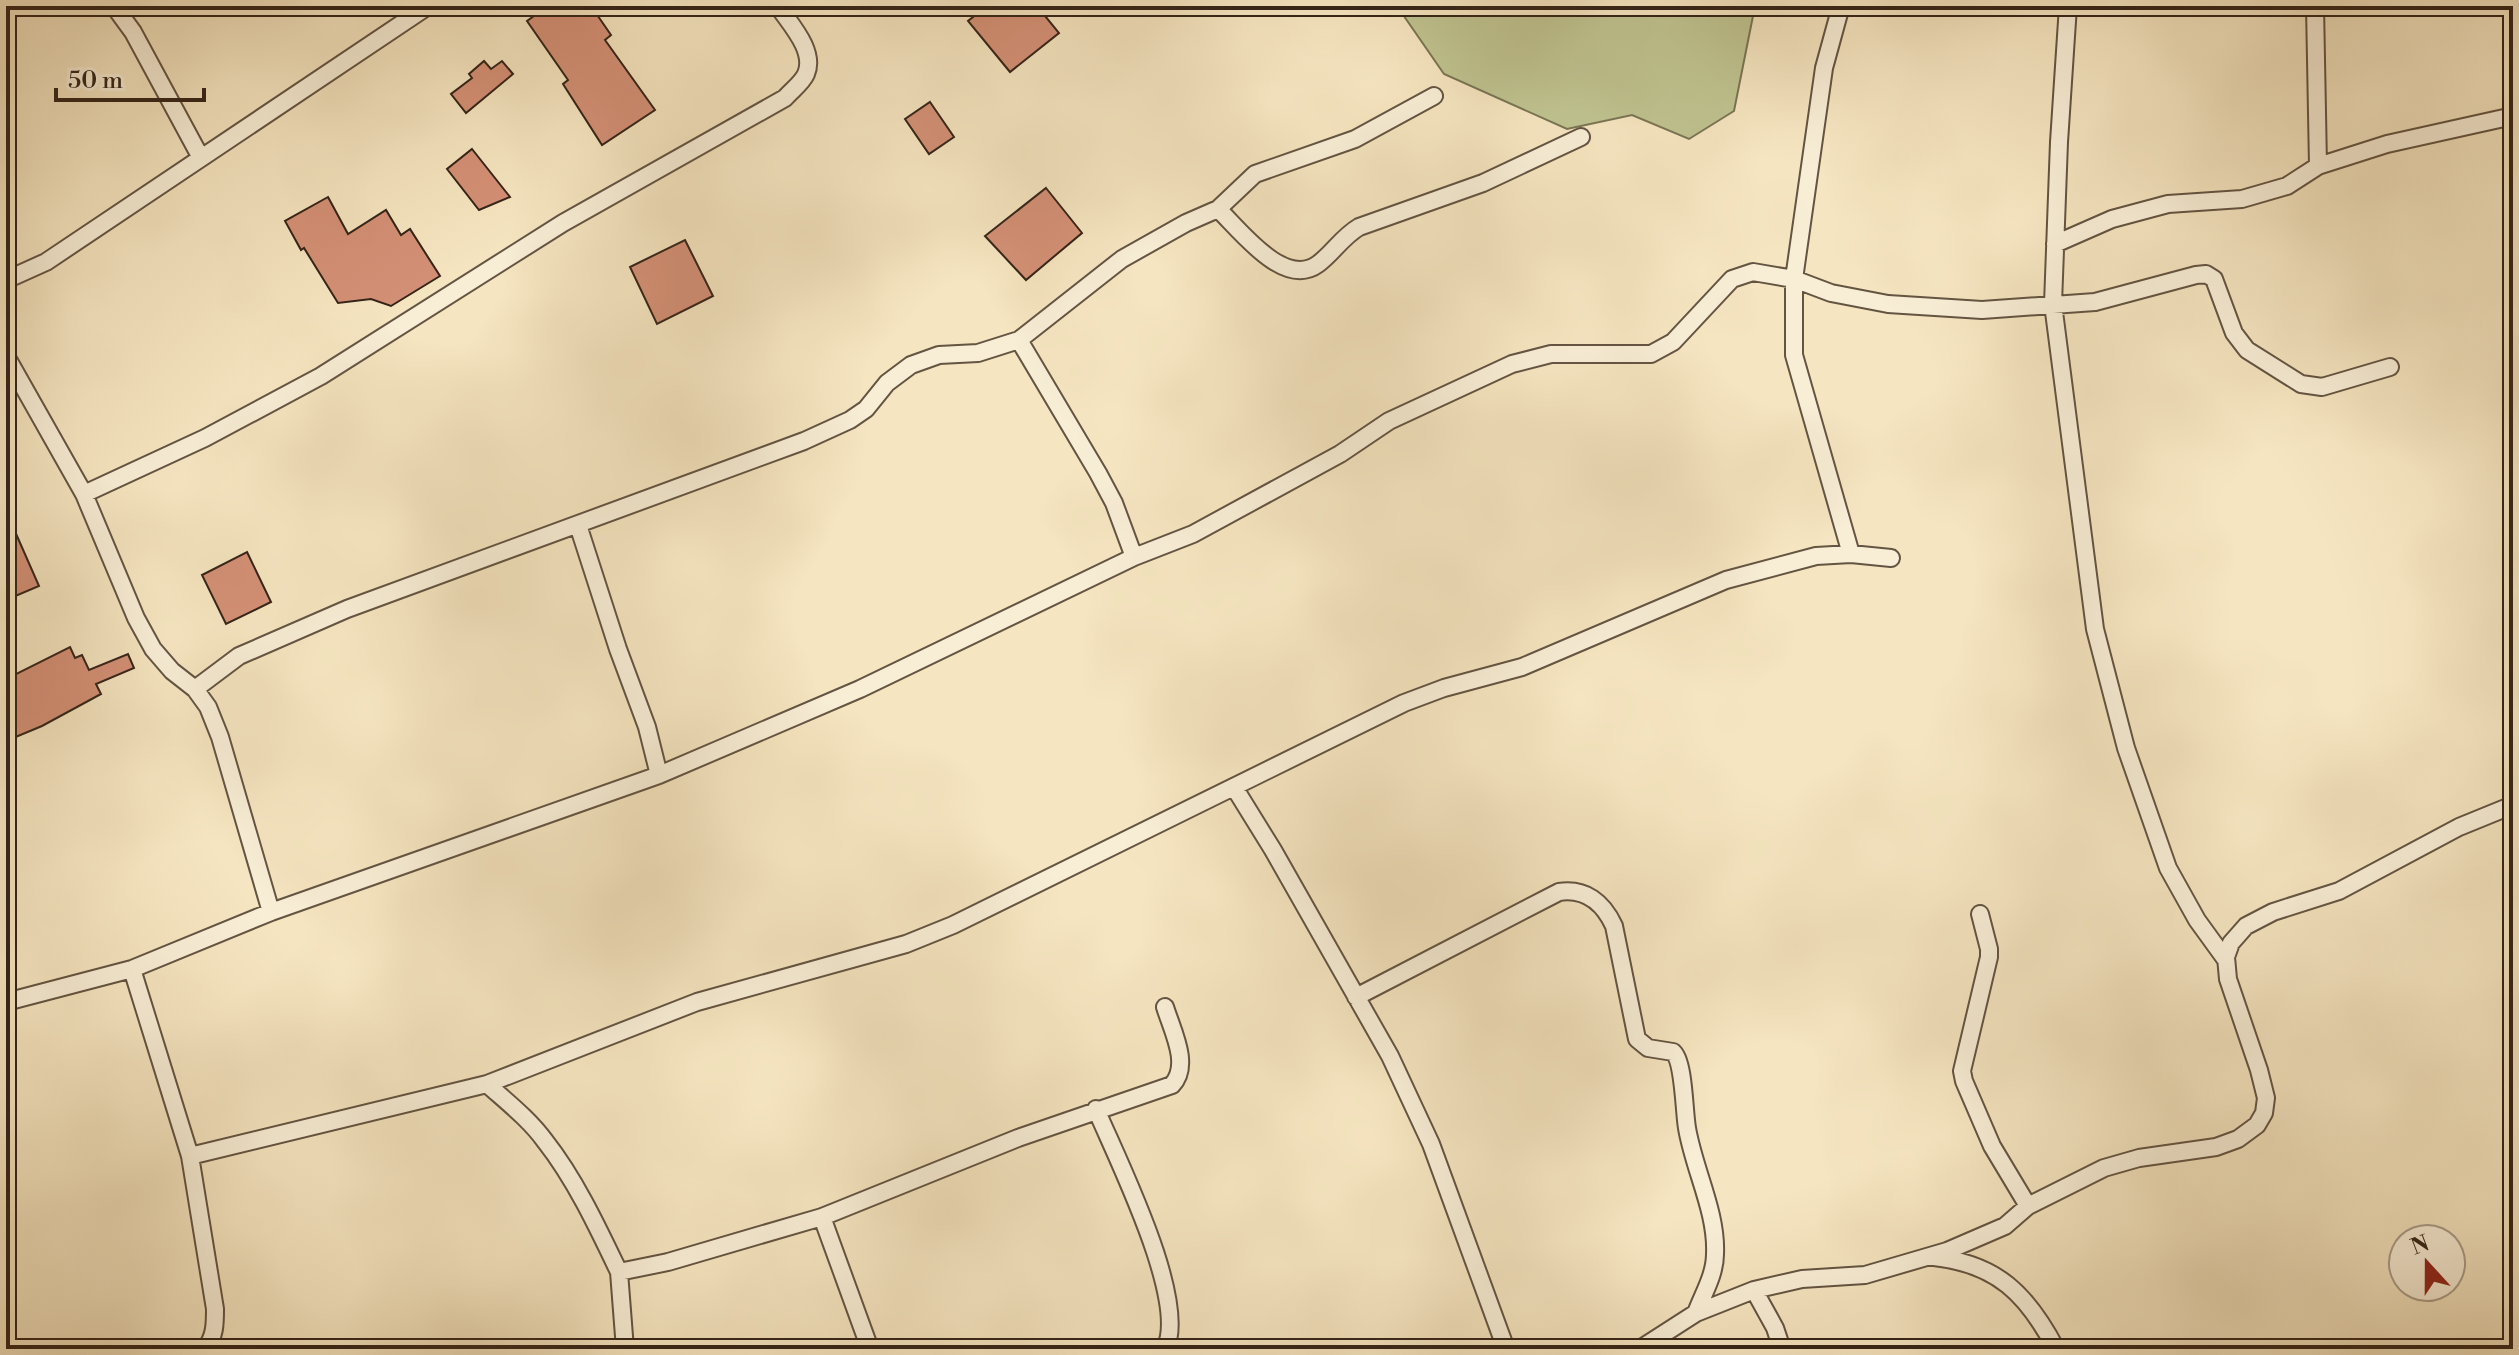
<svg xmlns="http://www.w3.org/2000/svg" width="2519" height="1355" font-family="'Libre Bodoni',serif">
	<style>
		.green { fill: #bfc390; stroke: #7a7454; stroke-width: 2 }
		.building { fill: #d49076; stroke: #342418; stroke-width: 2 }
		.lines { fill: none; stroke-linecap: round; stroke-linejoin: round }
		.street-casing { stroke: #645442; stroke-width: 20 }
		.street { stroke: #f8eed6; stroke-width: 16 }
	</style>
	<rect width="100%" height="100%" fill="#f5e5c0"/>
	<filter id="stains"><feTurbulence type="fractalNoise" baseFrequency=".0025" numOctaves="4"/><feColorMatrix values="0 0 0 0 .2 0 0 0 0 .09 0 0 0 0 .02 0 0 0 .5 -.17"/></filter>
	<radialGradient id="worn" r=".72"><stop offset=".6" stop-color="#630" stop-opacity="0"/><stop offset="1" stop-color="#630" stop-opacity=".3"/></radialGradient>
	<!-- green -->
	<path class="green" d="M1397,6h138l8,8 16,-8h196l-21,105 -45,28 -57,-24 -65,14 -123,-55z"/>
	<!-- building -->
	<path class="building" d="M548,6h43l20,29 -6,5 50,70 -53,35 -39,-61 5,-4 -41,-59z
		M987,6h50l22,27 -49,39 -42,-51z
		M484,61l7,8 11,-8 11,13 -47,39 -15,-19 21,-16 -3,-4z
		M930,102l24,35 -25,17 -24,-35z
		M472,149l38,48 -31,13 -32,-41z
		M1046,188l36,45 -56,47 -41,-44z
		M328,197l20,37 38,-24 15,25 9,-6 30,47 -49,30 -20,-7 -33,4 -34,-55 -3,2 -16,-29z
		M685,240l28,56 -56,28 -27,-57z
		M6,511l33,75 -33,14z
		M247,552l24,50 -45,22 -24,-49z
		M70,647l5,11 7,-3 7,15 39,-16 6,14 -38,16 5,10 -59,32 -36,15v-62z"/>
	<g class="lines">
		<!-- street casing -->
		<g class="street-casing">
			<path id="street" d="M114,6l19,26 68,126
				M1841,6l-17,62 -30,211v76l57,199
				M2068,6l-9,136 -6,162 42,325 31,119 42,120 29,52 29,40
				M2315,6l3,160
				M1218,209c22,21 66,80 100,55 15,-11 24,-27 41,-37l124,-44 98,-46
				M2055,244l57,-25 56,-15 74,-5 45,-13 31,-20 69,-22 126,-28
				M6,280l40,-18 382,-256
				M1019,340l79,133 16,30 20,54
				M6,356l78,138 52,124 17,31 19,22 23,18 13,18 12,30 51,175
				M84,494l121,-56 116,-62 242,-153 222,-125c7,-8 17,-15 21,-24 10,-23 -16,-50 -28,-68
				M578,525l40,124 29,78 12,48
				M195,689l44,-33 108,-47 457,-168 46,-21 16,-11 21,-26 24,-18 28,-10 39,-2 41,-13 103,-81 64,-36 32,-14 37,-35 100,-35 79,-43
				M1234,787l39,63 117,206 41,88 75,205
				M1980,914l9,35v8l-27,114 2,10 28,65 36,60
				M132,969l58,187 25,153c0,15 0,28 -10,40
				M1356,997l203,-105c26,-4 44,10 55,34l23,113 11,9 25,4c11,9 11,59 14,76 7,42 30,84 28,126 0,21 -12,40 -19,59
				M6,1002l126,-33 139,-57 388,-137 201,-86 274,-132 59,-23 147,-80 49,-33 123,-57 39,-10h100l22,-12 59,-63 21,-7 41,7 37,14 57,11 94,6 113,-8 101,-27 10,-1 8,5 20,54 13,17 54,34 21,3 68,-20
				M487,1084c20,18 42,35 58,57 30,38 53,87 74,131l49,-10 154,-45 196,-79 154,-53c19,-20 0,-55 -7,-78
				M1096,1109c21,50 93,192 69,240
				M190,1156l297,-72 210,-82 209,-58 47,-19 451,-222 40,-15 78,-21 204,-87 90,-24 35,-2 40,4
				M822,1217l48,132
				M1934,1257c63,7 93,37 122,92
				M619,1272l6,77
				M1754,1290l21,38 7,21
				M1640,1349l56,-36 58,-23 48,-11 63,-4 82,-24 58,-25 23,-20 76,-38 35,-10 77,-11 22,-8 19,-14 7,-12 2,-15 -7,-28 -31,-91 -2,-22 5,-14 15,-17 27,-14 66,-21 120,-64 54,-22"/>
		</g>
		<!-- street -->
		<use href="#street" class="street"/>
	</g>
	<!-- margin -->
	<rect width="2519" height="1355" fill="none" stroke="#f5e5c0" stroke-width="32"/>
	<rect x="8" y="8" width="2503" height="1339" fill="none" stroke="#342418" stroke-width="4"/>
	<rect x="16" y="16" width="2487" height="1323" fill="none" stroke="#342418" stroke-width="2"/>
	<!-- north arrow -->
	<g transform="translate(2427 1263) rotate(339)"><circle r="38" fill="#f8eed6" stroke="#aa9d8a" stroke-width="2"/>
	<path d="M0-6L14 30L0 20L-14 30Z" fill="#8f2418"/>
	<text y="-12" font-size="22" font-weight="bold" text-anchor="middle" fill="#342418">N</text>
	</g>
	<!-- scale -->
	<path d="M56 88v12h148v-12" fill="none" stroke="#342418" stroke-width="4"/>
	<text x="68" y="88" font-size="24" fill="#342418" stroke="#f8eed6" stroke-width="6" paint-order="stroke">50 m</text>
	<rect width="100%" height="100%" filter="url(#stains)"/>
	<rect width="100%" height="100%" fill="url(#worn)"/>
</svg>
